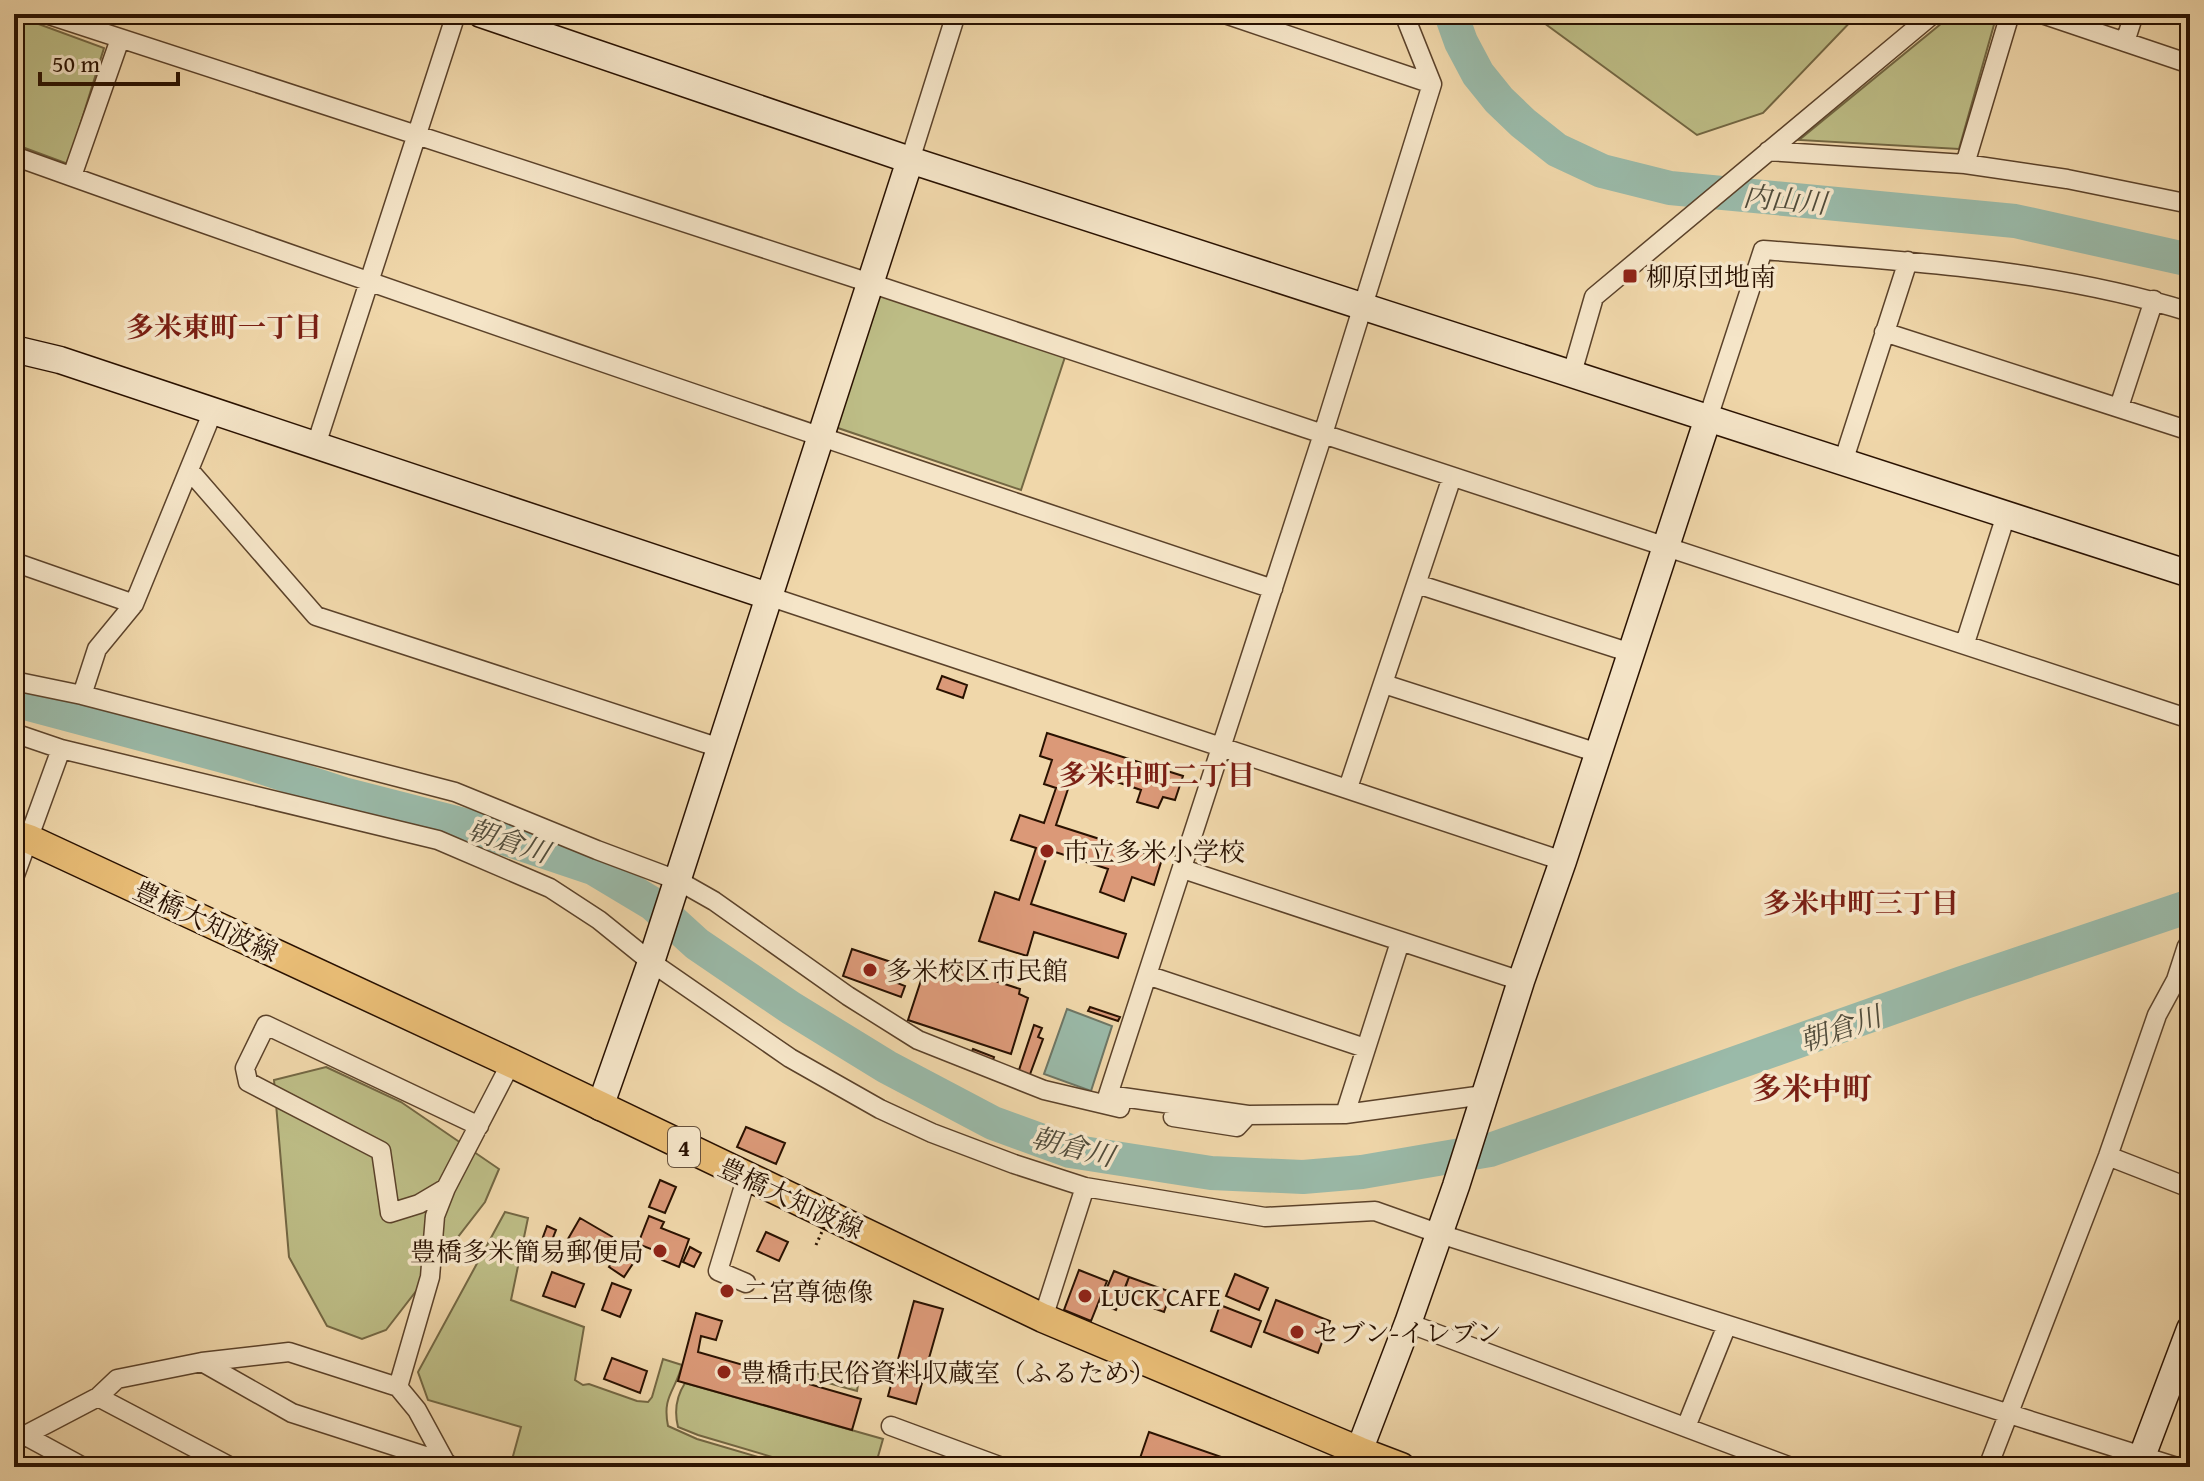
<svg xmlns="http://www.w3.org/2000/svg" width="2204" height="1481" font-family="'Gentium Book Plus','Noto Serif JP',serif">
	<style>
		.green { fill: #bdbd86; stroke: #736743; stroke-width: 2 }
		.water { fill: #9abaa9; stroke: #6d7665; stroke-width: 2 }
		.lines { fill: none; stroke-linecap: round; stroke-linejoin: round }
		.river { stroke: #9abaa9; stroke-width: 34 }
		.building { fill: #db9978; stroke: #291100; stroke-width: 2 }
		.street-casing { stroke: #5b422a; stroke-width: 21 }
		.secondary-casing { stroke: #291100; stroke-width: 29 }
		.primary-casing { stroke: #291100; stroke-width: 31 }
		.street { stroke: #f5e5c8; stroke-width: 18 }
		.secondary { stroke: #f5e5c8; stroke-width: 26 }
		.primary { stroke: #e8bc75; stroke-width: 28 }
		.path-bridge { stroke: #291100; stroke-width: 3; stroke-dasharray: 2 4; stroke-linecap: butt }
		.poi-dot { fill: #8f2418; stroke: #f5e5c8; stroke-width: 3 }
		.labels { text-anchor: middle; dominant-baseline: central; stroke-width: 7; stroke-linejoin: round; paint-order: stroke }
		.shield { fill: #f5e5c8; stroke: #66513c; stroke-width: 2 }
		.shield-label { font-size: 24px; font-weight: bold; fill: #291100 }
		.poi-label { font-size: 26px; fill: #291100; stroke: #f5e5c8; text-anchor: start }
		.street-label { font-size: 26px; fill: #291100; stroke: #f5e5c8 }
		.water-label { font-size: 28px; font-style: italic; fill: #514c3b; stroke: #f5e5c8 }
		.neighbourhood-label { font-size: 28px; font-weight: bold; fill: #7a1f14; stroke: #f5e5c8 }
		.quarter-label { font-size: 30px; font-weight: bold; fill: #7a1f14; stroke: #f5e5c8 }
	</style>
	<rect width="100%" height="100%" fill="#f0d7aa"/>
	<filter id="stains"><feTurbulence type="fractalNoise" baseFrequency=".0025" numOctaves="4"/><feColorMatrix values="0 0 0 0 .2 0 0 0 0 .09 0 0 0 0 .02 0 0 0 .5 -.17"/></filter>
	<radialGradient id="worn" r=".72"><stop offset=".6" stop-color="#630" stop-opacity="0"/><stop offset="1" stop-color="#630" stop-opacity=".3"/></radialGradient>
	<!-- green -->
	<path class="green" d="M1543,14h315l-95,99 -66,22 -153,-112z
		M1953,14h44l-38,135 -160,-9z
		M14,15l90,33 -36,116 -54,-20z
		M880,295l185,62 -44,133 -186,-63z
		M326,1067l75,35 98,67 -14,33 -99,128 -24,9 -35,-13 -38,-69 -15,-177z
		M505,1212l23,6 -17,82 73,27 -9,53 8,5 6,-1 48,17 11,1 4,-5 11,-38 19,6c-7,27 -20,31 -14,61l29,13 95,28h-282l11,-40 -93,-27 -10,-28z
		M797,1368l61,17 -1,6 -61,-17z
		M685,1383l198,56 -8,28h-69l-108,-32 -20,-8c-4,-16 -2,-30 7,-44z"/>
	<!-- water -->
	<path class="water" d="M1067,1009l45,17 -21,65 -47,-17z"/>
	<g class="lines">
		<!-- river -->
		<path class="river" d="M1451,14l10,28 17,32 21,26 24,23 34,27 45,21 68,17 345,33 175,39
			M14,700l232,62 97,32 121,31 129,43 60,36 44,40 94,64 96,59 106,56 77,28 141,22 92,4 59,-5 128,-22 472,-167 228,-77"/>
	</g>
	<!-- building -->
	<path class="building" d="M942,676l25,9 -4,13 -26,-9z
		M1047,733l136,43 -8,24 -12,-3 -5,11 -21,-6 4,-12 -66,-22 -19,57 106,34 -8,26 -22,-8 -8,24 -24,-9 8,-23 -59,-19 -18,54 95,30 -8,24 -84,-26 -7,24 -48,-15 16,-49 24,8 17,-52 -25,-8 9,-25 24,8 12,-35 -12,-4 8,-24 -12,-4z
		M852,949l45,15 -5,17 13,5 -4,11 -58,-21z
		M928,959l92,30 -1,5 9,4 -17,56 -103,-34z
		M1090,1007l30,10 -2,4 -30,-10z
		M1034,1025l8,3 -4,9 5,2 -14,38 -11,-4z
		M973,1049l21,8 -3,9 -22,-9z
		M746,1127l39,16 -9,21 -39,-17z
		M660,1180l16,7 -11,26 -16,-6z
		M649,1216l15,6 -3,6 28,11 -10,28 -17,-7 2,-6 -26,-10z
		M580,1218l36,21 -12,21 -36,-21z
		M547,1226l9,4 -4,10 -9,-3z
		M766,1232l22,10 -9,19 -22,-10z
		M626,1240l16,10 -18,27 -15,-10z
		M690,1247l11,6 -7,14 -11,-5z
		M1079,1270l28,11 -16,40 -27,-11z
		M1114,1271l15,6 -13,33 -16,-6z
		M552,1272l32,12 -9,23 -32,-11z
		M1235,1274l33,14 -9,22 -33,-14z
		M1129,1277l42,15 -7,20 -42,-15z
		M612,1283l19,7 -11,27 -18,-7z
		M1276,1300l54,21 -12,32 -54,-21z
		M914,1301l29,8 -27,95 -28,-8z
		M1220,1305l41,16 -10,26 -40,-16z
		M696,1313l26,8 -6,19 -15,-4 -3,16 163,47 -9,31 -174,-49z
		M612,1358l35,13 -7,22 -36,-14z
		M1149,1432l87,30 -2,5h-97z"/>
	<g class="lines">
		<!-- street casing -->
		<g class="street-casing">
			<path id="street" d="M46,14l824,269 453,151 867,285
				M1225,14l207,70
				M1404,14l28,70 -109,350 -215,661 140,20 97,-1 139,-19
				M2042,14l148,50
				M2125,42l9,-28
				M1768,151l197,13 102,15 123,25
				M14,156c418,150 838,292 1259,433
				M910,160l46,-146
				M1965,164l45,-150
				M72,176l48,-137
				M1884,332l306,99
				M1572,373l22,-76 339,-283
				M2119,407l35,-107
				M1708,418l55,-168c143,11 289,19 427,62
				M316,445l140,-431
				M1843,462l65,-201
				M190,471l126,145 404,132
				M14,562l120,42
				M1417,584l214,69
				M768,596l795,265
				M1965,643l41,-128
				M14,681l68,14 373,97 142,58 80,30 37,21 134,95 70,44 126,50 76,18
				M1384,684l214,69
				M82,695l15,-46 37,-45 79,-193
				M14,733l47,16 377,91 112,48 49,32 52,42 139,96 90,51 52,24 82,31 71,23 180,30 110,-6 65,23 737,233
				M1348,788l104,-311
				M1183,869l338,112
				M14,878l47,-129
				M1147,975l218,73
				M1345,1114l55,-172
				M1173,1117l64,10 11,-12
				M2108,1156l82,32
				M446,1188l-27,16 -29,9 -9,-62 -133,-69 -3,-14 21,-43 213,101
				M746,1283l-28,-12 29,-95
				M1043,1318l42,-131
				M1408,1323l383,144
				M202,1362l90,51 155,50
				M98,1397l133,70
				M891,1426l111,41
				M1686,1427l41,-102
				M26,1436l57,31
				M14,1441l84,-44 19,-18 85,-17 87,-10 109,35
				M448,1467l-31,-57 -19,-23 32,-110 5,-61 11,-28 65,-125
				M1988,1467l120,-311 49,-141 19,-35 11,-34"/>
		</g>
		<!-- secondary casing -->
		<g class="secondary-casing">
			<path id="secondary" d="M481,14l429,146 1280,414
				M14,349l46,11 708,236
				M600,1107l51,-145 259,-802
				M1359,1451l49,-128 48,-137 65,-205 42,-120 145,-443
				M2138,1467l52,-138"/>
		</g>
		<!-- primary casing -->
		<g class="primary-casing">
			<path id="primary" d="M14,834l15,5 482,224 532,255 316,133 42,16"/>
		</g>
		<!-- street -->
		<use href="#street" class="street"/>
		<!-- secondary -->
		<use href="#secondary" class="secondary"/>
		<!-- primary -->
		<use href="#primary" class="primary"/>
		<!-- path-bridge -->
		<path class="path-bridge" d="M816,1245l17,-38 32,14"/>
	</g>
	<!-- markers -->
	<g class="poi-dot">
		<rect x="1622" y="268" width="16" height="16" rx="4"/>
		<circle cx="1047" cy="851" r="8"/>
		<circle cx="870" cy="970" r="8"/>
		<circle cx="660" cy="1251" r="8"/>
		<circle cx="727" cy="1291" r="8"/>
		<circle cx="1085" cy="1296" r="8"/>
		<circle cx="1297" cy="1332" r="8"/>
		<circle cx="724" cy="1372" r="8"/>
	</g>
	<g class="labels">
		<!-- shield labels -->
		<rect class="shield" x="668" y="1127" width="32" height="40" rx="6"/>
		<g class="shield-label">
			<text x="684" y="1147">4</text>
		</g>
		<!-- poi labels -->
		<g class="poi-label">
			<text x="1646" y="276">柳原団地南</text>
			<text x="1063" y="851">市立多米小学校</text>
			<text x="886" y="970">多米校区市民館</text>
			<text x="644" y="1251" text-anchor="end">豊橋多米簡易郵便局</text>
			<text x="743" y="1291">二宮尊徳像</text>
			<text x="1101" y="1296">LUCK CAFE</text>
			<text x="1313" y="1332">セブン-イレブン</text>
			<text x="740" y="1372">豊橋市民俗資料収蔵室（ふるため）</text>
		</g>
		<!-- street labels -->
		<g class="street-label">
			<text transform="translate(206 921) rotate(25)">豊橋大知波線</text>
			<text transform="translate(791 1198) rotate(25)">豊橋大知波線</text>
		</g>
		<!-- water labels -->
		<g class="water-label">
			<text transform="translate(1785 199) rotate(5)">内山川</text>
			<text transform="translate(509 840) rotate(18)">朝倉川</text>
			<text transform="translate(1840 1028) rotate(-19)">朝倉川</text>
			<text transform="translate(1073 1146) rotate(14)">朝倉川</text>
		</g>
		<!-- neighbourhood labels -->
		<g class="neighbourhood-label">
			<text x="224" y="326">多米東町一丁目</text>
			<text x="1157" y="774">多米中町二丁目</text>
			<text x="1861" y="902">多米中町三丁目</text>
		</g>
		<!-- quarter labels -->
		<g class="quarter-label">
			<text x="1812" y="1088">多米中町</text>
		</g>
	</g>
	<!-- margin -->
	<rect width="2204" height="1481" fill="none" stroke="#f0d7aa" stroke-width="48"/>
	<rect x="16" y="16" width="2172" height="1449" fill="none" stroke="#291100" stroke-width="4"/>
	<rect x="24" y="24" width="2156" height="1433" fill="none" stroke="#291100" stroke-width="2"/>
	<!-- scale -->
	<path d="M40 72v12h138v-12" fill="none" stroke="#291100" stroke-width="4"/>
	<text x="52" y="72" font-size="24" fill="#291100" stroke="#f5e5c8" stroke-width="6" paint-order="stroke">50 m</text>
	<rect width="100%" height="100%" filter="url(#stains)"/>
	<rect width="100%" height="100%" fill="url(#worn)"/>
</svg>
